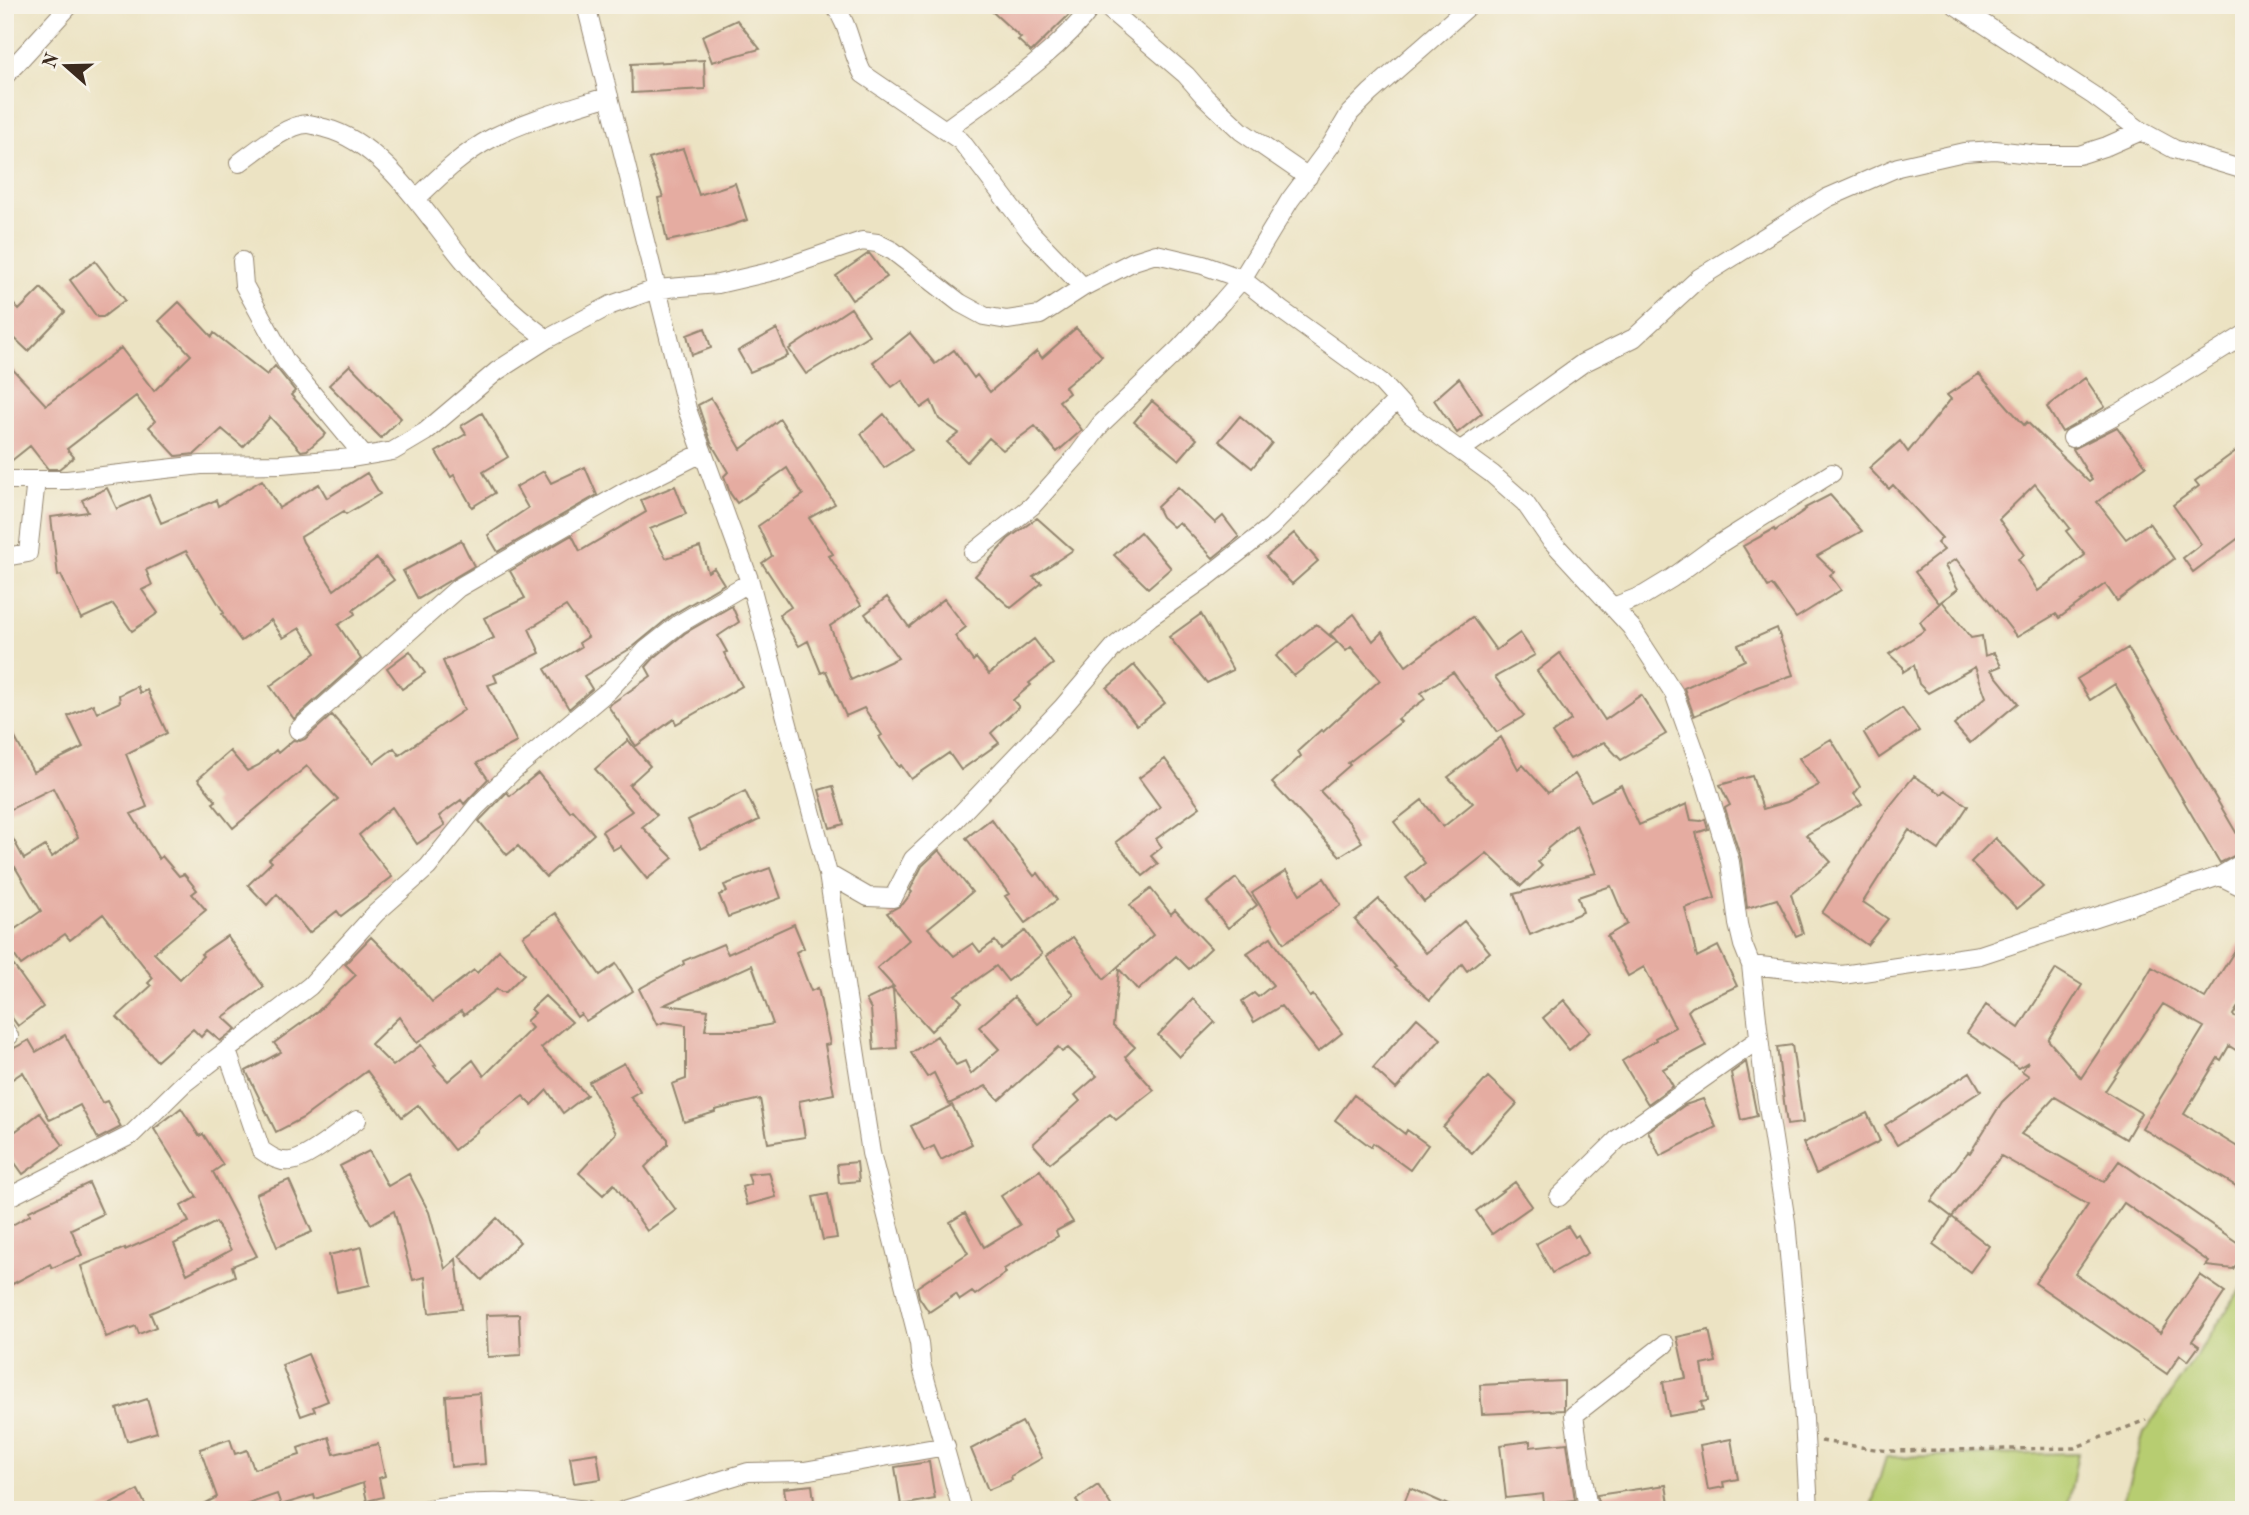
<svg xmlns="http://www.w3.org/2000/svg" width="2249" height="1515" font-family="'Old Standard TT',serif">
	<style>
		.green { fill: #b7cd71; stroke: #797c48; stroke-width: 2 }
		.building { fill: #e5aca1; fill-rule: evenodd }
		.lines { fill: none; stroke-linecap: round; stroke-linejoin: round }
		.minor-casing { stroke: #948670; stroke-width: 20 }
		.path { stroke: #948670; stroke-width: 3.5; stroke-dasharray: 5 5; stroke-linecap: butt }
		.minor { stroke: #fff; stroke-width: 18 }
	</style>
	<rect width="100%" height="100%" fill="#f7f3e8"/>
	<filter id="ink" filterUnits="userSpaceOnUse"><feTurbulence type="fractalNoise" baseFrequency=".0143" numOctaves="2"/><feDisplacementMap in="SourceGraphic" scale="14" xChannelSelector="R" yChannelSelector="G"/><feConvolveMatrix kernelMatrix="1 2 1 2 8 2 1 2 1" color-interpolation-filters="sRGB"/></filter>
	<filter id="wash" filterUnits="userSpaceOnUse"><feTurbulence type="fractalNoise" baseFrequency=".00686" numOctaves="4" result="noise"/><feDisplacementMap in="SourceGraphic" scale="28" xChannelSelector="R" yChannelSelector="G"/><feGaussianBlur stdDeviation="1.57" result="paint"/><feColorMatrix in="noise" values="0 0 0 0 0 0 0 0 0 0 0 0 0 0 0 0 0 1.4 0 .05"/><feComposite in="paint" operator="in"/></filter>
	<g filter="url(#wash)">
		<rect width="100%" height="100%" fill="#ece3c3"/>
		<!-- green -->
		<path class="green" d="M2244,1285v225h-124l24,-77z
			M2078,1453l-11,57h-197l16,-53z"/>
		<g id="blocks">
			<!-- building -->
			<path class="building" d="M985,5h82l6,6 -42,41 -13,-12 3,-2z
				M737,20l23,29 -48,13 -10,-26z
				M704,60l1,29 -73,4 -1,-29z
				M683,149l16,46 36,-12 12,37 -36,12 -44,9 -9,-43 5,-1 -14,-38z
				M869,253l18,24 -35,23 -16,-24z
				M95,261l30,39 -22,17h-6l-27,-37z
				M41,288l24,24 -37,39 -23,-22v-34l14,15z
				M179,302l33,35 2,-4 53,42 8,-9 20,25 -4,4 35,39 -19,16 -6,1 -31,-34 -27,30 -21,-18 -27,25 -19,2 -27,-29 6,-6 -19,-25 -69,53 7,8 -15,12h-11l-18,-23 -25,20v-105l41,44 75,-57 33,43 37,-36 -32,-34z
				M851,308l18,27 -63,39 -17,-25z
				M705,328l6,20 -19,7 -5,-20z
				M1076,328l26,28 -37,31 4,6 -10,8 23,29 -25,22 -22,-26 -32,24 -14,-12 -22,24 -20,-20 12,-9 -20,-14 -8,-18 -10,7 -19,-28 -10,7 -19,-25 37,-29 25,31 19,-14 20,28 3,-3 13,17 47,-41 5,7z
				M777,329l11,27 -38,16 -12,-21z
				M350,365l51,53 -20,20 -52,-53z
				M1979,374l45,51 3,-3 62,60 3,-2 -19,-31 44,-22 29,39 -49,36 29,37 23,-16 25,36 -57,42 -12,-17 -46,34 -3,-4 -39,23 -61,-78 -11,7 13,23 -19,14 -24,-31 29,-22 -7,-7 5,-5 -49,-53 -4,4 -20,-21 31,-27 8,11 43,-53 -4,-4zM2035,484l35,44 -4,3 19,24 -47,36 -20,-32 6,-4 -25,-36z
				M1459,378l23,35 -25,20 -23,-33z
				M2085,378l20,29 -43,25 -15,-25z
				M711,398l30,51 39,-30 55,85 -26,14 24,36 -4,2 32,49 -31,21 21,54 47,-22 -33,-44 22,-17 22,30 35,-28 22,28 -11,9 18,25 3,-3 13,16 45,-35 19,25 -24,19 2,2 -18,15 6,7 -28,26 8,10 -38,27 -12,-17 -38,26 -10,-14 -2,2 -20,-30 3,-2 -18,-27 -18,8 -20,-45 -5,2 -13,-32 -9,5 -20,-31 12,-8 -29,-44 10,-7 -14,-30 45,-31 -16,-27 -50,35 -7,-10 -6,-17 4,-4 -17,-29 -13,-38z
				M1152,401l45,38 -18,21 -45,-38z
				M482,413l26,44 -25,15 12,21 -23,14 -18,-32 -3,2 -15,-25 30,-18 -5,-8z
				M884,414l28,36 -28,18 -23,-34z
				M1240,416l32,27 -20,25 -33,-27z
				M2244,445v89l-51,38 -10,-14 18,-14 -28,-39 26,-19 -4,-5z
				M585,467l12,28 -99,57 -10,-17 40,-27 -12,-21 28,-16 7,12z
				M367,473l13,21 -34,20 -2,-3 -43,26 2,5 31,48 43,-32 17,22 -41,30 2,4 -17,11 23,34 -67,60 -24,-33 46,-33 -16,-25 -17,10 -12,-18 -30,21 -19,-27 2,-1 -38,-62 -40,19 6,15 -10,5 16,23 -26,18 -19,-27 -32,15 -20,-44 -3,1 -7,-59 37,-5 -6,-12 25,-12 10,21 32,-14 12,28 55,-23 2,6 44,-26 17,28 40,-24 8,14z
				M675,486l11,28 -36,15 16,29 34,-11 8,25 6,-4 10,16 -52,31 -39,32 -49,29 8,13 -23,20 -24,-40 36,-22 -2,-4 9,-6 -22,-31 -37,23 11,24 -46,22 3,7 -9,3 29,57 -40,21 11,16 -24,25 -3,-4 -22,16 6,9 -28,19 -25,-37 -33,28 33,42 -51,39 -4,-5 -28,22 -32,-39 -10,11 -19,-20 24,-23 -3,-3 69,-60 -31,-33 -74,62 -20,-25 3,-2 -18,-22 32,-28 17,20 12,-6 17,-15 2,3 15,-13 7,1 5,-2 27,-24 42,48 20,-15 5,7 65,-45 -21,-49 51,-23 -10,-20 41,-20 -15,-27 62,-36 8,16 66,-39 -5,-12z
				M1178,487l37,36 8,-7 16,21 -26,21 -34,-36 -6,5 -11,-10 -5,-10z
				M1830,495l32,36 -45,25 17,16 -4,3 11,15 -45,28 -24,-33 -4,2 -25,-41 31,-17 1,2 31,-22 -1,-1z
				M1037,518l36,32 -40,27 9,6 -31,25 -36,-32 33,-37z
				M1140,532l31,36 -23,20 -34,-33z
				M1294,533l24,28 -26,23 -26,-27z
				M461,540l13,26 -56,33 -15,-28z
				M1942,601l29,37 11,-2 3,20 9,-3 7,13 -10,4 27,33 -48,40 -16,-18 32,-28 -11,-30 -47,26 -9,-9 -5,-19 -11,7v-5l-14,-13 36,-24 -5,-8z
				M732,606l7,16 -21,14 9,16 -3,1 18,33 -66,38 -2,-5 -38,27 -28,-40 43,-30 -5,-9 8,-9 31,-25z
				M1201,614l32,56 -26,13 -38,-46z
				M1354,614l19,27 9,-9 24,34 66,-49 24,33 24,-17 15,22 -40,22 29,39 -27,16 -44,-60 -32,21 4,6 -27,20 3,3 -53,41 2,2 -30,26 31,33 11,18 -22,14 -68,-73 29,-27 -3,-5 23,-21 2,2 57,-52 -29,-33 -5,4 -16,-17z
				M1316,624l21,18 -43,34 -18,-20z
				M1777,628l16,47 -36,12 -63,29 -10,-28 61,-28 -7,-15z
				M2128,648l116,198v5l-24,12 -105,-179 -25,16 -13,-21z
				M410,651l15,22 -23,16 -15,-21z
				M1560,653l45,67 36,-25 25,39 -45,26 -17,-18 -34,17 -18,-26 19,-13 -34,-49z
				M1134,665l31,38 -28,22 -30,-37z
				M137,686l3,7 7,-3 20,43 -41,21 21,53 -16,7 28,45 3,-3 17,20 5,-2 13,16 -5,4 14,16 -52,43 26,26 23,-23 -2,-2 26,-18 37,51 -41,30 13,12 -16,12 -13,-11 -6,7 -8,-8 -36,32 -40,-44 34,-31 -3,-3 5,-5 -50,-64 -33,26 -5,-6 -44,31 -16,-23v-6l36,-25 -26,-44 -10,6v-49l19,35 21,-13 7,11 26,-20 -25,-49 -48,24v-93l28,53 50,-25 -15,-31 25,-12 4,9 23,-11 -1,-7z
				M1902,708l17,23 -40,27 -15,-25z
				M1501,737l17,32 5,-4 25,28 27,-19 16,27 30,-16 18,40 48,-21 4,16 10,1 4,-2 3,10 -12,4 19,65 -30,10 12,49 21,-11 19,40 -45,21 -4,4 18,35 -43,23 10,17 -25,18 -26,-43 34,-21 -1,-2 20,-11 -31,-60 -16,9 -21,-40 20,-12 -16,-38 -33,11 5,15 -53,23 -16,-41 82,-21 -20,-48 -29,24 1,2 -10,11 4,4 -21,20 -34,-33 -63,49 -18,-24 19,-15 -31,-41 28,-22 21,27 30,-24 -25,-26z
				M1831,739l29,48 -6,7 8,10 -56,31 25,27 -40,32 12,39 -7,3 -19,-37 -30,9 -6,-49 -16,-51 5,-3 -10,-20 32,-9 11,33 24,-7 32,-17 -20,-27z
				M628,740l22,26 -21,19 28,30 -15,12 31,31 -26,21 -27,-33 -7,4 -11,-19 30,-20 -37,-42z
				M1165,759l35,48 -44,32 6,8 -11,9 7,8 -15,12 -27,-34 44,-35 -21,-29z
				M538,773l32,39 3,-2 21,24 -48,43 -28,-31 -11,9 -28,-34 28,-29 3,4z
				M1914,776l28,18 3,-4 23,16 -29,44 -30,-20 -46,72 25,17 -21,26 -45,-32 64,-102z
				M833,786l11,38 -14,4 -11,-38z
				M745,791l14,29 -58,29 -13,-29z
				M991,819l43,57 4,-3 19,27 -32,23 -20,-27 4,-2 -43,-56z
				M1995,838l48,49 -26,22 -46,-47z
				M939,850l33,42 -44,36 26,28 19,-13 7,9 15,-11 6,8 24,-18 17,23 -34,27 -12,-15 -41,29 7,7 -31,29 -38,-42 4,59 -23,2 -3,-41 -5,-9 28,-13 -17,-19 32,-28 -22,-27 16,-9 9,-12 -2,-2 12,-24z
				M770,868l11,30 -53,19 -9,-22 8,-3 -3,-7z
				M1286,871l14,23 24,-16 17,27 -57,38 -32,-50z
				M1236,878l21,27 -29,23 -21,-26z
				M1151,889l20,25 4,-4 36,38 -22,21 -13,-13 -38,34 -19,-21 -6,57 22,21 -10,10 29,33 -38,30 -6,-6 -60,49 -17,-19 47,-43 -5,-6 22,-19 -29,-28 -6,4 -4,-5 -59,53 -13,-14 -37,18 -15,-31 -7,4 -16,-24 26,-17 19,29 9,-4 6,13 28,-25 -20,-22 35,-30 24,27 36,-29 -28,-39 27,-19 31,42 49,-44 -23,-30z
				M1379,899l47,54 38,-32 26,31 -23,19 -5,-7 -32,36 -36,-32 2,-1 -41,-47z
				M556,913l44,62 16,-11 17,27 -47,30 -5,-7 -4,3 -54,-81z
				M794,924l10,24 -8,4 15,39 7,-3 12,56 -5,1 9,49 -35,7 6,36 -37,6 -8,-44 -45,11v2l-31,10 -12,-38 14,-5v-54l-22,-3 -7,3 -18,-36 45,-25 -1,-3 40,-17 5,10zM752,965l21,59 -30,6h-38l3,-20 -44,-5z
				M2244,936v61l-11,18 11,7v33l-15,-9 -8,14 -3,-2 -34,56 60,37v40l-102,-63 62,-101 -41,-23 -58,87 36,22 -15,26 -71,-42 -34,37 83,48 15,-21 125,86v7l-11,15 -27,-3 3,-4 -85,-59 -49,71 85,59 40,-58 25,17 -33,49 7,5 -11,15 -8,-6 -13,19 -132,-91 53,-78 -87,-49 -49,61 -21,-16 37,-49 2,1 32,-51 27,-26 -7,-5 6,-9 -10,6 -51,-35 19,-28 33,23 37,-59 26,16 -34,55 33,38 53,-80 18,-31 53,31z
				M371,937l40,40 21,25 42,-32 3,3 22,-23 25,24 -18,18h-5l-4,-3 -33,26 -3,-4 -44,32 -18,-26 -28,27 22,22 28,-21 15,20 -2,1 14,15 25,-21 11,16 48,-48 -6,-7 9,-8 -4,-4 14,-13 27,26 -31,26 46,47 -24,18 -16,-23 -15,15 -9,-9 -46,34 1,1 -24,19 -36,-45 -16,12 -35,-46 -64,47 -27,14 -30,-61 35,-19 -7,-9 43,-31 39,-37 -11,-11z
				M1271,937l39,60 3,-2 29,38 -24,19 -37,-46 -27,16 -12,-21 12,-8 4,4 15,-12 -26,-32z
				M14,966l29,41 -25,19 -13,-18v-36z
				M1193,999l22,23 -36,35 -21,-22z
				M1564,1000l26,32 -21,18 -26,-32z
				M1417,1018l24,21 -45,50 -23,-21z
				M65,1035l37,68 5,-2 14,26 -23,12 -18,-34 -30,15 -27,-48 -18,12v-31l24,-13 7,12z
				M1792,1045l11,78 -16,2 -10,-78z
				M1746,1062l11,54 -16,4 -10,-47z
				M624,1063l16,28 -10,6 38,42v5l-23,23 31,43 -29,21 -33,-47 -11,11 -24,-22 37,-40 -27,-51z
				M1970,1072l11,19 -84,54 -12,-20z
				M1488,1077l29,27 -45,49 -29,-26z
				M1354,1095l51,39 2,-4 21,15 -18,25 -37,-27 -2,4 -36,-27z
				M1703,1099l13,28 -56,29 -12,-25 37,-26z
				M952,1105l20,39 -31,16 -7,-14 -10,5 -13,-25z
				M181,1108l18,28 4,-2 20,31 -10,7 44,84 -25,10 3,10 -85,37 6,14 -17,7 -3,-8 -30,11 -25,-71 44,-18v2l64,-28 -8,-16 16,-9 -43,-68zM216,1222l15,28 -44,24 -13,-30z
				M40,1113l23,32 -40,29 -18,-25v-10z
				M1867,1113l13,28 -64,33 -13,-31z
				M369,1151l19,35 21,-12 20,38 16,57 11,-10 6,50 -33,4 -4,-36 -12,3 -19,-69 -23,13 -31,-58z
				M857,1162l2,19 -20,2 -2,-19z
				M1040,1170l33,52 -17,9 2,5 -54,33 2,4 -31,22 -3,-3 -12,8 -4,-6 -27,18 -10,-15 -2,-10 51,-34 -18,-31 15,-9 19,34 36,-22 -19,-29z
				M769,1172l7,25 -29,8 -5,-18 9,-3 -3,-10z
				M289,1180l23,52 -35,15 -21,-53z
				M1515,1182l17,24 -40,28 -16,-23z
				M89,1183l14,31 -32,15 11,26 -30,13 -2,-4 -45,24v-59l25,-14 -1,-4z
				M828,1194l9,44 -14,2 -10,-43z
				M1952,1217l37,29 -19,26 -37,-27z
				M497,1218l23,24 -38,38 -23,-24z
				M1568,1226l7,11 3,-2 10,18 -36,20 -16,-29z
				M362,1247l8,38 -33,7 -8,-37z
				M519,1314l2,41 -33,2 -2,-42z
				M1709,1330l7,32 -14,3 6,36 -7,1 2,8 -34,6 -6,-34 23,-4 -9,-41z
				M308,1354l20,47 -15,6 2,4 -14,5 -19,-51z
				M1564,1381v29l-82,4 -2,-29z
				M480,1393l5,71 -34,3 -5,-71z
				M147,1399l10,33 -30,9 -10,-32z
				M1022,1422l20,36 -31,18 1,4 -24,10 -17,-41z
				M329,1437l5,17 44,-10 7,32 -6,2 4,19 -16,4 -4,-18 -48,16 -1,-4 -33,10 -4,-11 -46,16h-38l24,-13 -17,-48 30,-10 5,15 12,-4 7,19 46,-14 -2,-7z
				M1731,1439l7,40 -15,3 1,5 -16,3 -8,-45z
				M1530,1441v6l37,-4 8,57 -31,3 -1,-9 -37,4 -6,-53z
				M597,1453l4,26 -27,4 -4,-26z
				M929,1462l6,37 -34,6 -6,-38z
				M812,1485l3,24 -28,1 -3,-22z
				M1098,1485l16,25h-32l-6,-10z
				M1666,1485l4,25h-71l-2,-15z
				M1410,1488l49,22h-58z
				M138,1490l10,20h-49z"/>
		</g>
	</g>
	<g filter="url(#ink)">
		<use href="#blocks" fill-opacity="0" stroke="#948670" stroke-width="2"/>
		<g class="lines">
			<!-- minor casing -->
			<g class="minor-casing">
				<path id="minor" d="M586,5l101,404 63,173 78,292 43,279 48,190 2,21 41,146
					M834,5c16,21 17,47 29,69l98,67 70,92 52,54
					M1104,5l82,70 19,22 36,34 67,46
					M1955,5l139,91 47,35 33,18 70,21
					M5,76l65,-71
					M945,130c51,-38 110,-73 148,-125
					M239,163c17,-12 48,-39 69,-39 5,0 11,3 16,4 61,15 103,89 141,134 24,29 52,55 82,77
					M416,199c23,-22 47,-46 76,-61 37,-19 77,-29 117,-42
					M242,261l2,24 42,77 78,94
					M2072,438l49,-26 123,-77
					M1461,450l122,-87 51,-25 65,-60 128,-80 71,-31 66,-15 31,-2 44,5h40l28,-9 34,-15
					M5,480h62l134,-15 80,-1 71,-6 41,-7 32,-19 72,-61 50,-32 64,-34 45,-16 62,-5 56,-13 88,-30 15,2 16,8 67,52 24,13 23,4 33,-5 43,-28 51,-26 22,-7 47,11 39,14 39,31 100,72 30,33 81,59 33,29 25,36 81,88 43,66 29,81 27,88 8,62 5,21 8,20 13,116 22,141 18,197 5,91
					M973,553l59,-47 45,-50 24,-32 78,-75 43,-47 20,-23 48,-79 41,-55 19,-32 20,-20 100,-88
					M5,557l23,-4 8,-73
					M1613,607l31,-12 28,-17 41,-30 119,-75
					M298,730l160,-142 168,-97 76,-38
					M828,874l40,23 25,1 20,-39 41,-38 108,-113 52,-61 36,-30 57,-40 64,-50 126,-127
					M2220,876l24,12
					M1751,965l91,10 138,-20 240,-79 24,-14
					M5,1030l4,6
					M227,1051l34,99c9,6 18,13 30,11 18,-2 50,-31 66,-41
					M1559,1197l60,-59 140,-99
					M5,1199l126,-64 52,-51 127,-98 66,-73 52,-46 48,-60 38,-37 95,-80 37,-40 33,-26 71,-42
					M423,1510c54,-12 110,-7 165,0
					M624,1510l124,-38 56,-1 142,-25
					M1588,1510l-14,-95 91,-71"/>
			</g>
			<!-- path -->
			<path class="path" d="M1821,1441l67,10 186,-3 72,-28"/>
			<!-- minor -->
			<use href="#minor" class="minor"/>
		</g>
	</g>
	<!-- margin -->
	<rect width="2249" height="1515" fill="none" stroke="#f7f3e8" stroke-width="28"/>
	<!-- north arrow -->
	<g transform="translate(66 66) rotate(290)" stroke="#f7f3e8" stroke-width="5" paint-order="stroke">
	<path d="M0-5L12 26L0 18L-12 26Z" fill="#3b2a1e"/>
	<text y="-10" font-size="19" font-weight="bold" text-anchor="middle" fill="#3b2a1e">N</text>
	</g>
</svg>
